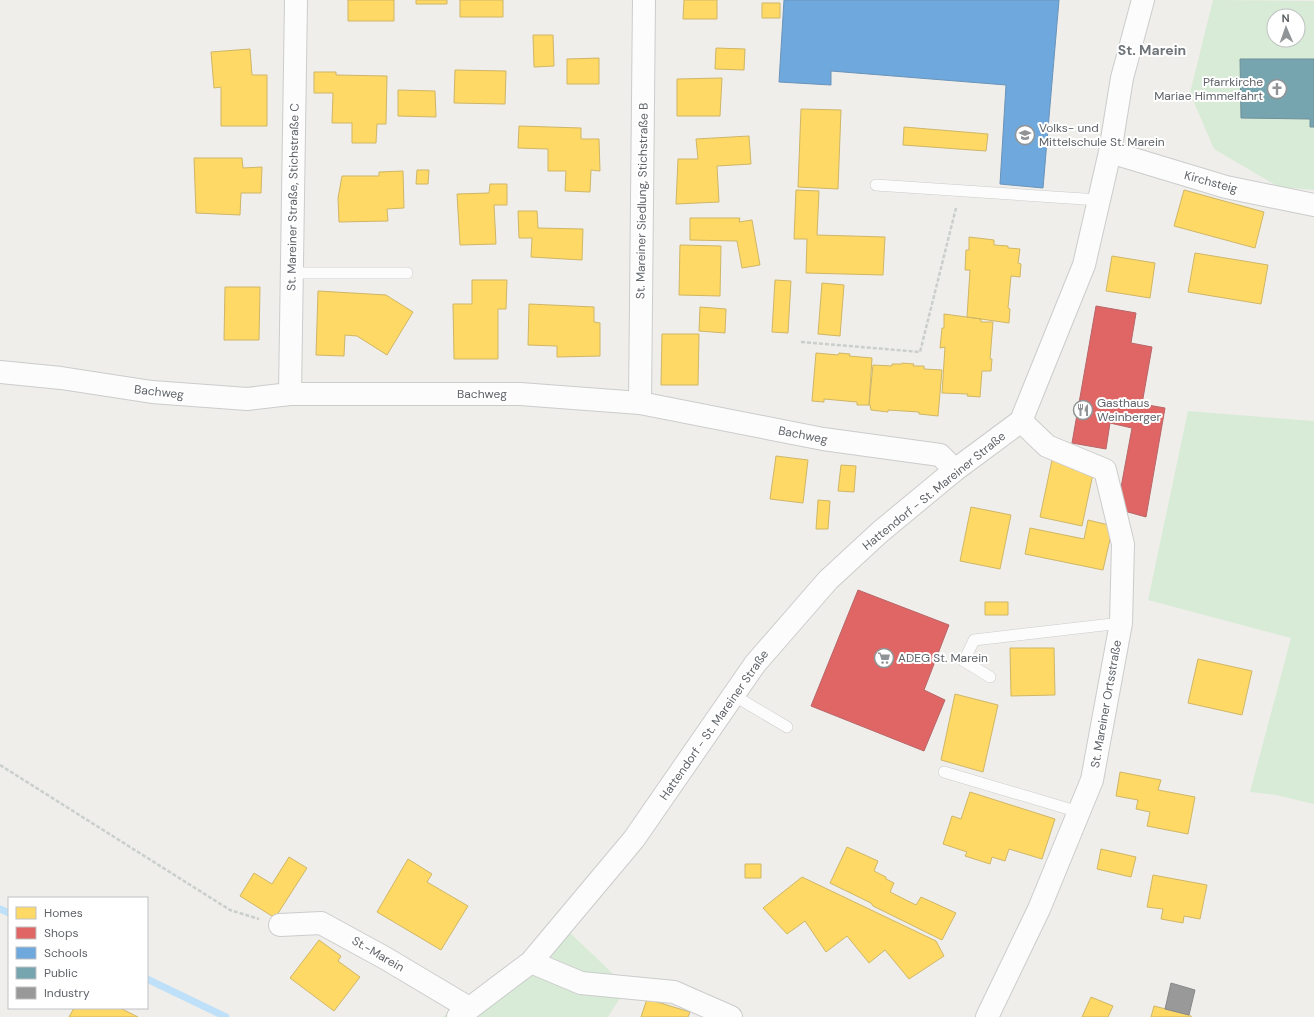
<svg xmlns="http://www.w3.org/2000/svg" width="1314" height="1017" font-family="'DM Sans',sans-serif">
	<style>
		.green { fill: #d8ebd6; fill-rule: evenodd }
		.homes { fill: #ffd966; stroke: #cfb667 }
		.shops { fill: #e06666; stroke: #b96567 }
		.schools { fill: #6fa8dc; stroke: #6a93b9 }
		.public { fill: #76a5af; stroke: #6f919a }
		.industry { fill: #999; stroke: #88898a }
		.lines { fill: none; stroke-linecap: round; stroke-linejoin: round }
		.stream { stroke: #bfe0f9; stroke-width: 7 }
		.service-casing { stroke: #cbcccc; stroke-width: 12 }
		.minor-casing { stroke: #cbcccc; stroke-width: 24 }
		.path { stroke: #cacfcc; stroke-width: 2.5; stroke-dasharray: 4 2; stroke-linecap: butt }
		.service { stroke: #fdfcfc; stroke-width: 11 }
		.minor { stroke: #fdfcfc; stroke-width: 22 }
		.labels { text-anchor: middle; dominant-baseline: central; stroke-width: 4; stroke-linejoin: round; paint-order: stroke }
		.poi-label { font-size: 12px; fill: #5f6368; stroke: #fff; text-anchor: start }
		.street-label { font-size: 12px; fill: #5f6368; stroke: #fff }
		.quarter-label { font-size: 14px; font-weight: bold; fill: #70757a; stroke: #fff }
	</style>
	<rect width="100%" height="100%" fill="#efeeea"/>
	<!-- green -->
	<path class="green" d="M1213,0l101,1v189l-35,-3 -65,-38 -24,-56zM1274,16h24v24h-24z
		M1188,411l126,10v383l-38,-9 -26,-3 41,-154 -143,-38z
		M568,931l59,56 -19,30h-166z"/>
	<!-- homes -->
	<path class="homes" d="M348,0h46v21h-46z
		M416,0h31v4h-31z
		M460,0h43v17h-43z
		M684,0h33v19h-34z
		M762,3h18v15h-18z
		M533,35h20l1,31 -20,1z
		M716,48l29,1 -1,21 -29,-1z
		M250,49l2,26h15v51h-46v-39l-7,1 -3,-36z
		M599,58v26h-32v-25z
		M455,70l51,1 -1,33 -51,-1z
		M314,72h22v3l51,1 -1,48h-9l-1,19h-24v-20h-20l1,-30h-19z
		M722,78l-2,38h-43v-37z
		M398,90l37,1 1,26 -38,-1z
		M801,109l40,1 -3,79 -40,-2z
		M519,126l62,2v11h18l1,32 -9,-1 -1,22 -25,-1 1,-20h-18v-22l-30,-1z
		M904,127l84,7 -2,17 -83,-6z
		M749,136l2,28 -34,2 2,36 -43,2 2,-45h20l-2,-20z
		M194,158h48l1,10 19,-1 -1,26h-20l-1,22 -44,-2z
		M417,170h12l-1,14h-12z
		M403,171l1,37 -17,1 1,12 -49,1 -1,-24 4,-22h37v-4z
		M490,184h17v21h-13l2,39 -36,1 -3,-51 32,-1z
		M796,190l23,1 -2,44 68,2 -2,38 -77,-2 1,-34h-13z
		M1184,190l80,22 -9,36 -81,-22z
		M518,211h19l1,17 45,1 -1,31 -51,-3 1,-19h-13z
		M690,218h50l-1,4 13,-2 8,45 -18,3 -5,-27 -47,-1z
		M969,237l25,3v5l14,1v2l12,1 -2,14 3,1 -1,13 -9,-1 -3,32 2,1 -1,14 -42,-6 3,-47h-5l1,-20h3z
		M680,245l41,1 -1,50 -41,-1z
		M1195,253l73,12 -7,39 -73,-12z
		M1112,256l43,7 -5,35 -44,-7z
		M472,280h35l-1,29h-8v50h-44l-1,-55h19z
		M775,280l16,1 -3,52 -16,-1z
		M822,283l22,2 -4,51 -22,-2z
		M225,287h35l-1,53h-35z
		M318,291l68,4 27,17 -26,43 -30,-19 -12,-1 -1,21 -28,-1z
		M529,304l65,3v15l6,1v33l-43,1v-11l-29,-1z
		M700,307l26,2 -1,24 -26,-2z
		M944,314l37,5v3h12l-3,37h2l-1,12h-9l-2,26 -13,-1 1,-2 -26,-1 3,-46 -5,1 2,-20h2z
		M662,334h37l-1,51h-37z
		M816,353l22,2 1,-2 11,1 -1,2 23,2 -3,47h-12v-3l-33,-3v3l-12,-1z
		M902,363l12,1 -1,2h11v3l18,1 -4,46 -19,-2v-2l-31,-2v2l-17,-2 -1,-5h-1l4,-40 19,1v-2h10z
		M776,456l32,4 -5,43 -33,-4z
		M1052,460l42,9 -12,57 -42,-9z
		M841,465l15,1 -2,26 -16,-1z
		M818,500l12,1 -2,28h-12z
		M971,507l40,8 -11,54 -40,-8z
		M1088,520l25,6 -10,44 -78,-16 5,-26 54,11z
		M985,602h23v13h-23z
		M1010,648h44l1,47 -44,1z
		M1198,659l54,12 -10,44 -54,-12z
		M955,694l43,11 -15,67 -42,-12z
		M1120,772l41,8 -3,10 37,7 -7,37 -41,-8 3,-14 -14,-3 2,-9 -22,-4z
		M970,792l85,27 -13,40 -33,-10 -4,12 -13,-4 -2,7 -25,-8 2,-4 -24,-8 9,-28 9,3z
		M847,847l31,14 -4,10 12,6v2l8,4 -4,9 26,13 5,-8 35,16 -14,27 -69,-34 -2,-3 -41,-20z
		M1101,849l35,8 -5,20 -34,-8z
		M289,857l18,11 -32,50 -35,-22 14,-23 18,11z
		M408,859l24,15 -5,8 41,24 -27,44 -64,-38z
		M745,864h16v14h-16z
		M1153,875l54,10 -7,34 -16,-3 -1,7 -22,-4 2,-10 -16,-2z
		M802,877l134,64 8,15 -35,23 -24,-29 -16,13 -22,-27 -21,16 -21,-31 -18,13 -24,-26z
		M319,940l22,16 -3,5 22,16 -26,34 -44,-33z
		M1091,997l22,9 -5,11h-26z
		M647,999l43,13 -2,5h-47z
		M1154,1006l35,9 2,1v1h-40z
		M74,1008h46l18,9h-69z"/>
	<!-- shops -->
	<path class="shops" d="M1096,306l40,7 -5,30 21,4 -10,57 23,4 -19,109 -29,-8 15,-81 -22,-5 -4,26 -34,-6z
		M858,590l91,35 -25,65 21,10 -21,51 -113,-45z"/>
	<!-- schools -->
	<path class="schools" d="M784,0h275l-16,188 -43,-4 6,-99 -175,-14v14l-52,-3z"/>
	<!-- public -->
	<path class="public" d="M1240,59h74v68h-4v-8l-69,-1z"/>
	<!-- industry -->
	<path class="industry" d="M1171,983l24,7 -6,25 -24,-6z"/>
	<g class="lines">
		<!-- stream -->
		<path class="stream" d="M0,909l9,4
			M147,979l79,38"/>
		<!-- service casing -->
		<g class="service-casing">
			<path id="service" d="M876,185l223,15
				M292,273h115
				M990,677l-26,-16 10,-21 147,-17
				M733,695l54,32
				M944,772l135,40"/>
		</g>
		<!-- minor casing -->
		<g class="minor-casing">
			<path id="minor" d="M1110,152l116,35 88,18
				M0,372l61,6 91,14 95,7 43,-5h230l120,9 183,36 117,16 15,15
				M290,394l6,-394
				M640,403l4,-403
				M280,925l41,-2 64,35 84,50
				M531,962l50,21 93,9 57,25
				M458,1017l73,-55 103,-123 121,-175 73,-84 52,-48 75,-62 66,-49 63,-156 26,-113 12,-74 21,-78
				M987,1017l52,-108 53,-129 29,-157 2,-79 -18,-74 -58,-24 -26,-25"/>
		</g>
		<!-- path -->
		<path class="path" d="M801,342l119,10 36,-144
			M0,765l230,145 29,9"/>
		<!-- service -->
		<use href="#service" class="service"/>
		<!-- minor -->
		<use href="#minor" class="minor"/>
	</g>
	<!-- icons -->
	<defs>
		<g id="church-ring" transform="scale(1)"><circle r="9.5" fill="#fff" stroke="#919496" stroke-width="1.5"/><path d="M-1.2-6h2.4v3.5h3.3v2.4h-3.3V6h-2.4V-.1h-3.3v-2.4h3.3Z" fill="#919496"/></g>
		<g id="school-ring" transform="scale(1)"><circle r="9.5" fill="#fff" stroke="#919496" stroke-width="1.5"/><path d="M0-5L7-2L0 1L-7-2ZM-4 1L0 2.5L4 1V4Q0 6-4 4Z" fill="#919496"/></g>
		<g id="restaurant-ring" transform="scale(1)"><circle r="9.5" fill="#fff" stroke="#919496" stroke-width="1.5"/><path d="M-5-6h1v4h1v-4h1v4h1v-4h1v5L-1.5 .5V6h-2V.5L-5-1ZM5-6V6H3V1.5H1.5Q1.5-4 5-6Z" fill="#919496"/></g>
		<g id="supermarket-ring" transform="scale(1)"><circle r="9.5" fill="#fff" stroke="#919496" stroke-width="1.5"/><path d="M-6-5.5h2.5l.6 2H6L4.5 2H-2.5L-4.4-4H-6ZM-1.5 3.2a1.3 1.3 0 1 0 .1 0ZM3 3.2a1.3 1.3 0 1 0 .1 0Z" fill="#919496"/></g>
	</defs>
	<g fill-rule="evenodd">
		<use href="#church-ring" x="1277" y="89"/>
		<use href="#school-ring" x="1025" y="135"/>
		<use href="#restaurant-ring" x="1083" y="410"/>
		<use href="#supermarket-ring" x="884" y="658"/>
	</g>
	<g class="labels">
		<!-- poi labels -->
		<g class="poi-label">
			<text x="1263" y="82" text-anchor="end">Pfarrkirche<tspan x="1263" dy="14">Mariae Himmelfahrt</tspan></text>
			<text x="1039" y="128">Volks- und<tspan x="1039" dy="14">Mittelschule St. Marein</tspan></text>
			<text x="1097" y="403">Gasthaus<tspan x="1097" dy="14">Weinberger</tspan></text>
			<text x="898" y="658">ADEG St. Marein</text>
		</g>
		<!-- street labels -->
		<g class="street-label">
			<text transform="translate(1211 182) rotate(15)">Kirchsteig</text>
			<text transform="translate(293 197) rotate(-89)">St. Mareiner Straße, Stichstraße C</text>
			<text transform="translate(642 201) rotate(-89)">St. Mareiner Siedlung, Stichstraße B</text>
			<text transform="translate(159 392) rotate(6)">Bachweg</text>
			<text x="482" y="394">Bachweg</text>
			<text transform="translate(803 435) rotate(11)">Bachweg</text>
			<text transform="translate(934 491) rotate(-39)">Hattendorf - St. Mareiner Straße</text>
			<text transform="translate(1106 704) rotate(-80)">St. Mareiner Ortsstraße</text>
			<text transform="translate(714 725) rotate(-55)">Hattendorf - St. Mareiner Straße</text>
			<text transform="translate(378 954) rotate(30)">St.-Marein</text>
		</g>
		<!-- quarter labels -->
		<g class="quarter-label">
			<text x="1152" y="50">St. Marein</text>
		</g>
	</g>
	<!-- legend -->
	<rect x="8" y="897" width="140" height="112" fill="#ffffff" stroke="#bfc1c3"/>
	<rect x="16" y="907" width="20" height="12" fill="#ffd966" stroke="#bfc1c3"/>
	<text x="44" y="917" font-size="12" fill="#5f6368">Homes</text>
	<rect x="16" y="927" width="20" height="12" fill="#e06666" stroke="#bfc1c3"/>
	<text x="44" y="937" font-size="12" fill="#5f6368">Shops</text>
	<rect x="16" y="947" width="20" height="12" fill="#6fa8dc" stroke="#bfc1c3"/>
	<text x="44" y="957" font-size="12" fill="#5f6368">Schools</text>
	<rect x="16" y="967" width="20" height="12" fill="#76a5af" stroke="#bfc1c3"/>
	<text x="44" y="977" font-size="12" fill="#5f6368">Public</text>
	<rect x="16" y="987" width="20" height="12" fill="#999999" stroke="#bfc1c3"/>
	<text x="44" y="997" font-size="12" fill="#5f6368">Industry</text>
	<!-- north arrow -->
	<g transform="translate(1286 28) rotate(358)"><circle r="19" fill="#ffffff" stroke="#bfc1c3"/>
	<path d="M0-3L7 15L0 10L-7 15Z" fill="#919496"/>
	<text y="-6" font-size="11" font-weight="bold" text-anchor="middle" fill="#5f6368">N</text>
	</g>
</svg>
